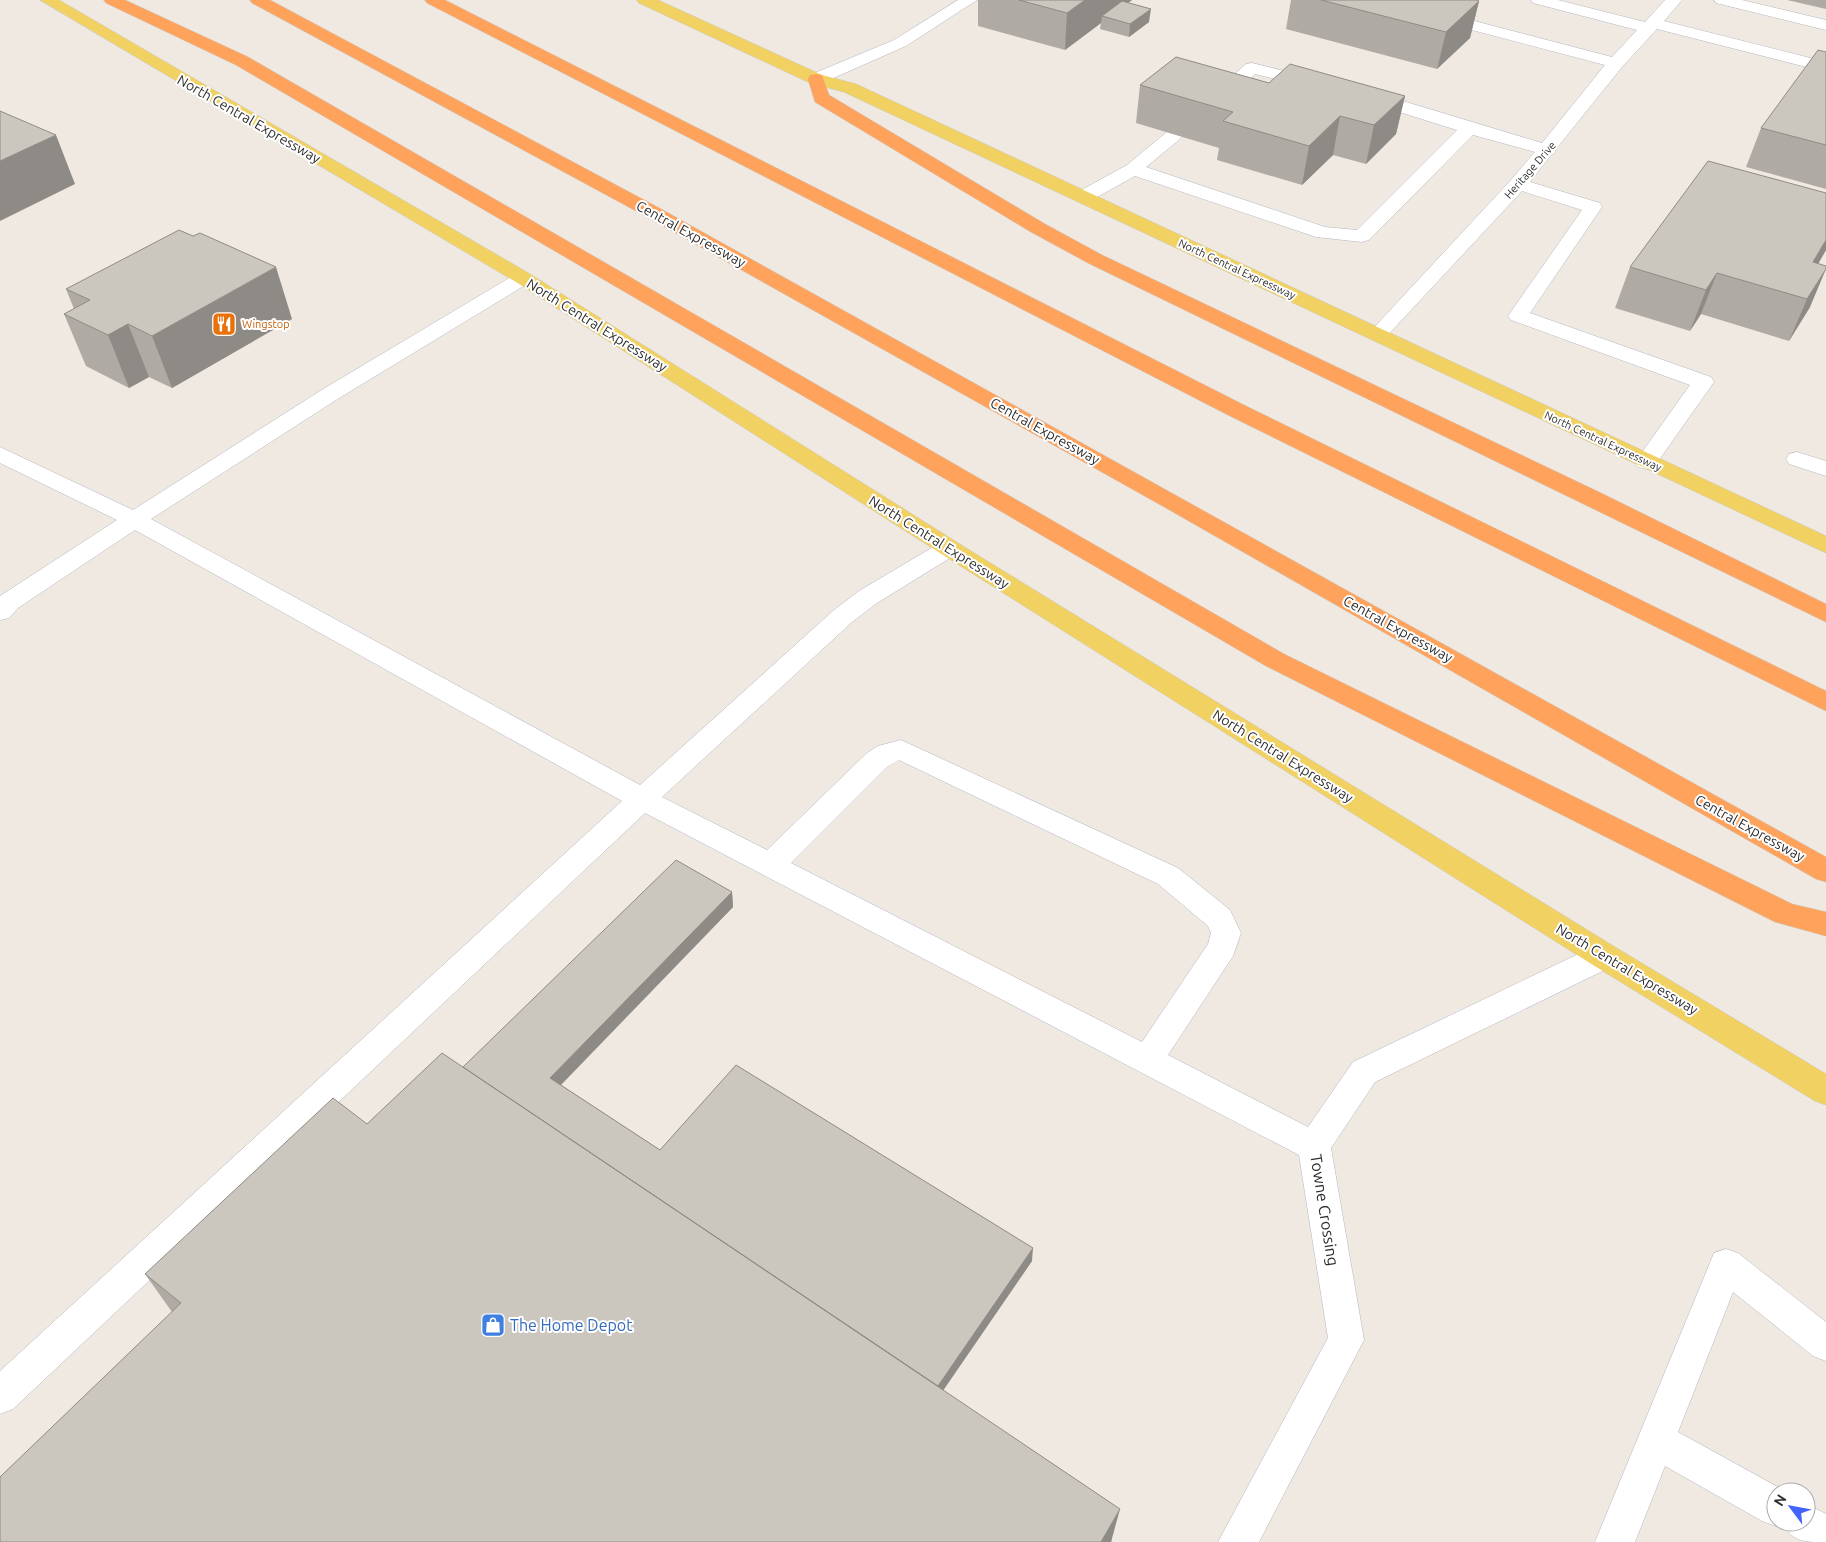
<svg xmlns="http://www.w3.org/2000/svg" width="1826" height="1542" font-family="Ubuntu,sans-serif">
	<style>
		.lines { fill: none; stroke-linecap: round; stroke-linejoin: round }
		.minor-casing { stroke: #b4b7c1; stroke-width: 1 }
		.major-casing { stroke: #c9c9c9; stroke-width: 1 }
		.highway-casing { stroke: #c9c9c9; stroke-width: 1 }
		.minor { fill: #fff; fill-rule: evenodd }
		.major { fill: #f2d163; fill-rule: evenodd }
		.highway { fill: #ffa35c; fill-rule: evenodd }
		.wall { fill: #afaba4 }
		.shaded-wall { fill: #8e8b86 }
		.building { fill: #cbc7bf; stroke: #8e8b86 }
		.labels { text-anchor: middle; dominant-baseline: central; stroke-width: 4; stroke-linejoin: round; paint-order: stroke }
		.far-street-label { font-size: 11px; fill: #2e2e2e; stroke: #fff }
		.far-food-label { font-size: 11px; fill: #c56008; stroke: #fff; text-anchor: start }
		.street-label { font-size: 14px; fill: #2e2e2e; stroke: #fff }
		.near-street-label { font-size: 16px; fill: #2e2e2e; stroke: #fff }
		.near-shop-label { font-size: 16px; fill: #366cbe; stroke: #fff; text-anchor: start }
	</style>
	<rect width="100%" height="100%" fill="#efe9e1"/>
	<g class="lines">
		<!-- minor casing -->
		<g class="minor-casing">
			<path id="minor" d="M958,0h19l-71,46 -84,37h-12l-2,-4 2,-4 84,-35z
				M1368,0h26l218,57 25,-27 -104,-27 -2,-3h27l87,22 20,-22h17l-18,21 162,41v10l-169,-43 -35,38 -66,82 -2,5 -3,1 -21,27 70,21 2,4 -72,106 181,64 3,5 -60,85 -8,2 -8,-2 -3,-5 55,-77 -179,-65 -3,-4 74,-106 -60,-19 -137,147 -7,2 -7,-2 -3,-4 143,-154 24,-28 -62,-17 -104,105 -7,2 -46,-5 -181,-61 -45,25h-14l-2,-4 2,-4 51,-28 41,-34h12l3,4 -3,4 -34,28 179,60 32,3 100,-100 -96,-30 -3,-4 3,-4h12l169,51 63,-78 -235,-62z
				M1714,0h28l84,20v10l-110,-27z
				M1252,63l69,17 3,4 -3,4 -6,1 -60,-15 -34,31h-12l-3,-4 3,-4 37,-33z
				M523,272l7,2 3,4 -3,4 -194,118 -185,119 489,266 194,-175 25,-19 81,-48 9,-3 9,3 3,5 -3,5 -81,50 -25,19 -190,175 105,53 100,-97 11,-7 23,-6 277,128 52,42 11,23 -8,23 -65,99 140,72 45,-65 240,-115 11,-3 11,3 4,9 -4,9 -240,117 -44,66 33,192 -105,202h-41l110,-204 -29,-183 -654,-342 -632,596 -13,5v-43l622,-570 -487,-271 -117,78 -9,10 -9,2v-24l117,-76 -117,-57v-16l133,63 187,-119 196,-117zM899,760l259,124 50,42 3,7 -3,11 -66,98 -351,-179 96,-96z
				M1797,452l29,9v15l-37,-12 -3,-5 3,-5z
				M1726,1249l12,4 88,69v39l-13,-5 -80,-64 -55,140 109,60h-11v30h30v-18l20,10v28c-22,0 -34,0 -43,-19l-7,3 -14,-5 -97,-55 -30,76h-40l119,-289z"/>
		</g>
		<!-- major casing -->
		<g class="major-casing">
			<path id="major" d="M40,0h19l471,274 428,269 657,404 211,127v31l-11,-4 -222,-136 -653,-412 -424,-271z
				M637,0h21l164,75 34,9 970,452v17l-982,-461 -34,-9 -171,-80z"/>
		</g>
		<!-- highway casing -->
		<g class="highway-casing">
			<path id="highway" d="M104,0h21l123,57 1036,597 508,250 34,8v24l-51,-14 -509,-256 -1030,-601 -130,-62z
				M250,0h20l391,209 1165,648v25l-10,-3 -650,-371 -519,-291 -395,-214z
				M425,0h20l799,405 582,286v20l-598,-296 -801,-412z
				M816,74l6,1 7,20 216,129 57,31 501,239 223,110v18l-738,-359 -57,-31 -216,-130 -7,-23 2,-4z"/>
		</g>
		<!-- minor -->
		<use href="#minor" class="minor"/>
		<!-- major -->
		<use href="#major" class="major"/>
		<!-- highway -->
		<use href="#highway" class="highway"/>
	</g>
	<!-- wall -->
	<path class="wall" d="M978,0h154l-4,3 21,19 -20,15 -29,-8 1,-6 -36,27 -87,-24z
		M1291,0h185l3,1 -9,37 -33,31 -151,-40z
		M1787,0h39v9z
		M1826,52v137l-80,-22 15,-39z
		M1269,83l136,13 -9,38 -30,30 -33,-9 -31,30 -85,-25 2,-12 -83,-25 4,-38z
		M1826,193v57l-8,14 -8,43 -21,34 -88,-27 -11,17 -75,-23 15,-41z
		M66,289l226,30 -120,69 -23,-11 -20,11 -43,-22 -22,-52 10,-5z
		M732,892l1,15 -172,178 99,65 372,111 -89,129 169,150 -1,2h-1111l172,-230 -27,-38 222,-150 96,-57z"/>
	<!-- shaded-wall -->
	<path class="shaded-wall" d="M1085,0h47l-24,18 -6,-2 -1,7 -36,27 2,-37z
		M1479,1l-9,37 -33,31 9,-37z
		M1151,9l-2,13 -20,15 1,-13z
		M1405,96l-9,38 -30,30 8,-39z
		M1340,116l-7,39 -31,30 7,-39z
		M56,135l19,49 -75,37v-60z
		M1826,240v10l-27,47 14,-35z
		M276,267l16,52 -120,69 -20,-52z
		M1826,269l-16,38 -21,34 18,-42z
		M1717,273l-16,41 -11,17 16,-41z
		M128,324l21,53 -20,11 -21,-53z
		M732,892l1,15 -179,185 -4,-14z
		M1033,1248l-1,13 -105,153v-13z
		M1120,1509l-9,33h-10z"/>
	<!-- building -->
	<path class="building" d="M1019,0h66l-18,13z
		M1321,0h155l3,1 -33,31z
		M1122,1l29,8 -21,15 -28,-8z
		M1818,50l8,2v93l-65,-17z
		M1176,57l93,26 21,-19 115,32 -31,29 -34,-9 -31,30 -86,-25 10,-9 -93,-27z
		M0,111l56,24 -56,26z
		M1708,161l118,32v47l-13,22 13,4v3l-19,30 -90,-26 -11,17 -76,-23z
		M179,230l14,6 7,-3 76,34 -124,69 -24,-12 -20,11 -44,-21 26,-14 -24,-11z
		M676,860l56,32 -182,186 110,72 76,-85 297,183 -95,138 -475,-319z
		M442,1053l678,456 -19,33h-1101v-65l181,-174 -36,-29 188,-176 34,26z"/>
	<!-- icons -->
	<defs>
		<g id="restaurant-square" transform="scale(1.25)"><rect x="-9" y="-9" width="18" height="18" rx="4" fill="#e8710a" stroke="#fff"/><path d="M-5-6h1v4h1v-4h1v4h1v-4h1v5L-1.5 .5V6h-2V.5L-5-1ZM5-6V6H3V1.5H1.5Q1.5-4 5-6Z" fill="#fff"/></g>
		<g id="shop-square" transform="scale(1.25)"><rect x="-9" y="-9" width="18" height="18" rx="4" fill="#3f7fe0" stroke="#fff"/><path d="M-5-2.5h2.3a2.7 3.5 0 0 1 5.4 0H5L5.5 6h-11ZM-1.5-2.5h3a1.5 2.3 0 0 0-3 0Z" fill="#fff"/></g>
	</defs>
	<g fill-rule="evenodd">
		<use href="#restaurant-square" x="224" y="324"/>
		<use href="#shop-square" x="493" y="1325"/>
	</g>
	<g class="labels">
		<!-- far-street labels -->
		<g class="far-street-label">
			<text transform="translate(1530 170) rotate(-49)">Heritage Drive</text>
			<text transform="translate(1237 269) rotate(25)">North Central Expressway</text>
			<text transform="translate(1603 441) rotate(25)">North Central Expressway</text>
		</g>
		<!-- far-food labels -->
		<g class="far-food-label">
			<text x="242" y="324">Wingstop</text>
		</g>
		<!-- street labels -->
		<g class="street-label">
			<text transform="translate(249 119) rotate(30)">North Central Expressway</text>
			<text transform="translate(691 234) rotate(29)">Central Expressway</text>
			<text transform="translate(597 325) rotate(32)">North Central Expressway</text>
			<text transform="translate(1045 431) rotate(29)">Central Expressway</text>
			<text transform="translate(939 542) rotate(32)">North Central Expressway</text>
			<text transform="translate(1398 629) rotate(29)">Central Expressway</text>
			<text transform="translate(1283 756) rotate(32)">North Central Expressway</text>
			<text transform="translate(1750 828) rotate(29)">Central Expressway</text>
			<text transform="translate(1627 969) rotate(31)">North Central Expressway</text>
		</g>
		<!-- near-street labels -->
		<g class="near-street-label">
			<text transform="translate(1325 1210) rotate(81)">Towne Crossing</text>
		</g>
		<!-- near-shop labels -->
		<g class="near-shop-label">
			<text x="510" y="1325">The Home Depot</text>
		</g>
	</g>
	<!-- north arrow -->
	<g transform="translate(1791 1507) rotate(302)"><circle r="24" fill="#ffffff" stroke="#ababab"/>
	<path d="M0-4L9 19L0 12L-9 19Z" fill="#4264fb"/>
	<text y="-8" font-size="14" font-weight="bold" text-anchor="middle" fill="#2e2e2e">N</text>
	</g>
</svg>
